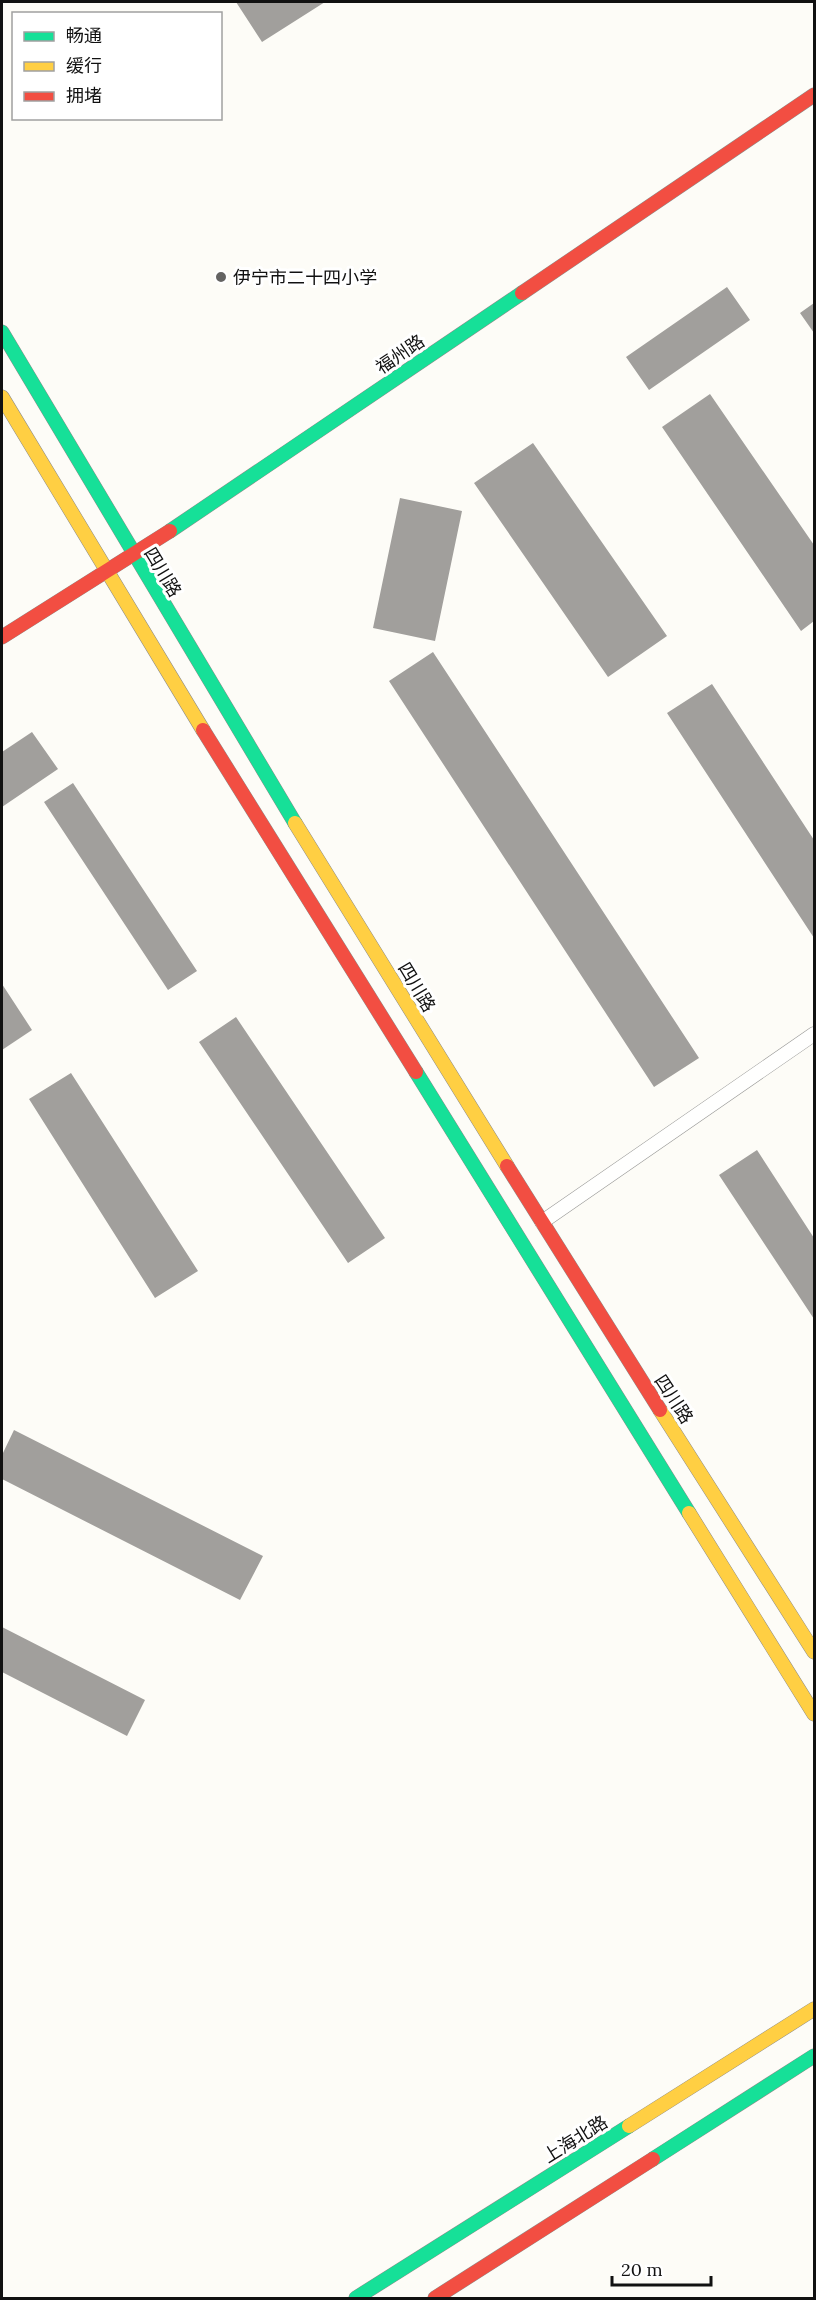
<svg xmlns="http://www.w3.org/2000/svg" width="816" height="2300" font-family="Lora,'Noto Sans SC',serif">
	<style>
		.building { fill: #a19f9c }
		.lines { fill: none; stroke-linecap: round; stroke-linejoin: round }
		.lane-casing { stroke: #979795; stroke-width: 15 }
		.fast-casing { stroke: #8e8d8b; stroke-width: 15 }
		.slow-casing { stroke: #8e8d8b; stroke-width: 15 }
		.jam-casing { stroke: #8e8d8b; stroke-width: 15 }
		.lane { stroke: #fffffe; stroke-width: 14 }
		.fast { stroke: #16e098; stroke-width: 14 }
		.slow { stroke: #ffcf43; stroke-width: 14 }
		.jam { stroke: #f24e42; stroke-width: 14 }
		.poi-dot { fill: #646362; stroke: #fff; stroke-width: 2 }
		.labels { text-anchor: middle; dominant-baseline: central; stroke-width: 6; stroke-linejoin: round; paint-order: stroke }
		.poi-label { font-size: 18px; fill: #111; stroke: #fff; text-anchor: start }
		.street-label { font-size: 18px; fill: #111; stroke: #fff }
	</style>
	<rect width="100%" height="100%" fill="#fdfcf7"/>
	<!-- building -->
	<path class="building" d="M236,2h89l-63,40z
		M727,287l23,33 -101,70 -23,-33z
		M814,303v30l-14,-20z
		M710,394l104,151v76l-13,10 -139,-204z
		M533,443l134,193 -59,41 -134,-194z
		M400,498l62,13 -27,130 -62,-13z
		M433,652l266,406 -45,29 -265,-406z
		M712,684l102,156v98l-147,-225z
		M32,732l26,37 -56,38v-55z
		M73,783l124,188 -29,19 -124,-188z
		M2,984l30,46 -30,20z
		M236,1017l149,221 -37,25 -149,-221z
		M71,1073l127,198 -43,27 -126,-199z
		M757,1150l57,88v81l-95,-144z
		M14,1430l249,126 -23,44 -238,-121v-24z
		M2,1627l143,73 -18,36 -125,-64z"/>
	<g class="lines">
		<!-- lane casing -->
		<g class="lane-casing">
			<path id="lane" d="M542,1222l272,-188"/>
		</g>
		<!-- fast casing -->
		<g class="fast-casing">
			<path id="fast" d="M2,332l293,491
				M170,531l352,-238
				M416,1072l273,441
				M653,2159l161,-103
				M356,2298l273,-172"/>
		</g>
		<!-- slow casing -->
		<g class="slow-casing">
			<path id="slow" d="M2,397l201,333
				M295,823l212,343
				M660,1410l154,242
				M689,1513l125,201
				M629,2126l185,-117"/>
		</g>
		<!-- jam casing -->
		<g class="jam-casing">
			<path id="jam" d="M522,293l292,-198
				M2,637l168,-106
				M203,730l213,342
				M507,1166l153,244
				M435,2298l218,-139"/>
		</g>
		<!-- lane -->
		<use href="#lane" class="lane"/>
		<!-- fast -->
		<use href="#fast" class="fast"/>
		<!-- slow -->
		<use href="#slow" class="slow"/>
		<!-- jam -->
		<use href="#jam" class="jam"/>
	</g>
	<!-- markers -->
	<circle class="poi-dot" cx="221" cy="277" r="6"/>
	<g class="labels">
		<!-- poi labels -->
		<g class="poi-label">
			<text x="233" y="277">伊宁市二十四小学</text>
		</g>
		<!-- street labels -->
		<g class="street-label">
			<text transform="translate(400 354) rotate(-34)">福州路</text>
			<text transform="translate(163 572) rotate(59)">四川路</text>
			<text transform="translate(417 987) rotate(59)">四川路</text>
			<text transform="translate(674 1399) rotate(57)">四川路</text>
			<text transform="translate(575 2139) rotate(-32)">上海北路</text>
		</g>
	</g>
	<!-- border -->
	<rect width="816" height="2300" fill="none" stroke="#111111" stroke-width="6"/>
	<!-- legend -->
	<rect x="12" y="12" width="210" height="108" fill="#ffffff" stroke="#a0a0a0" stroke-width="1.5"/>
	<rect x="24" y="32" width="30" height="9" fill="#16e098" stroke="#a0a0a0" stroke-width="1.5"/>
	<text x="66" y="42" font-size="18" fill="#111111">畅通</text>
	<rect x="24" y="62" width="30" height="9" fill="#ffcf43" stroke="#a0a0a0" stroke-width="1.5"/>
	<text x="66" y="72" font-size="18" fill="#111111">缓行</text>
	<rect x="24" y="92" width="30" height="9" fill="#f24e42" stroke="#a0a0a0" stroke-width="1.5"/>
	<text x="66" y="102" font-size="18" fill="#111111">拥堵</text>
	<!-- scale -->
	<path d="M612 2276v9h99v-9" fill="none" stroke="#111111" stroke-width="3"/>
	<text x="621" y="2276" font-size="18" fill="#111111" stroke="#ffffff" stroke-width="4.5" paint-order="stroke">20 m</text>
</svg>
